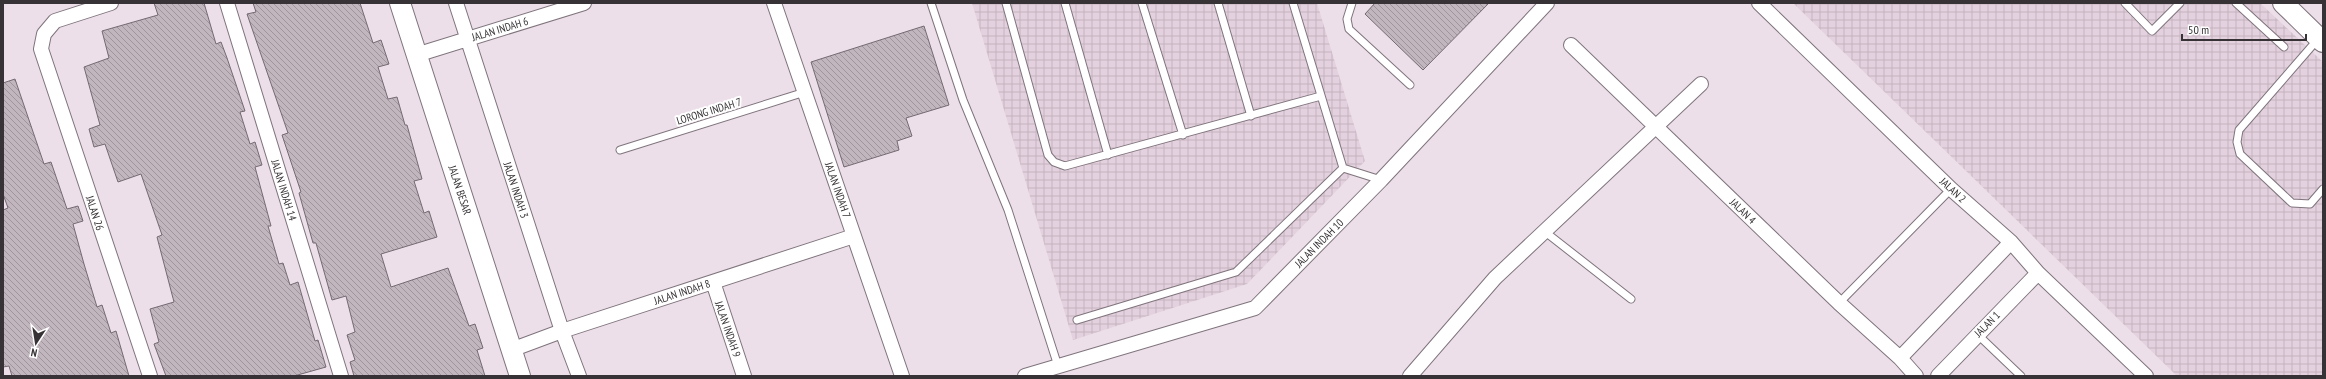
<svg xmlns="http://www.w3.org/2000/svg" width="2326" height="379" font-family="'PT Sans Narrow',sans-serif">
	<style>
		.industrial { fill: url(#industrial-grid) }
		.building { fill: url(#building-back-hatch); stroke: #746a72 }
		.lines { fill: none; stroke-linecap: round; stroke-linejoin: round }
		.lane-casing { stroke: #7f747c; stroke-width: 9 }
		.street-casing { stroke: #7f747c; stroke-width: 16 }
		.secondary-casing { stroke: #7f747c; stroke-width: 22 }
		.lane { stroke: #fff; stroke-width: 7 }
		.street { stroke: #fff; stroke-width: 14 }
		.secondary { stroke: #fff; stroke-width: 20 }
		.labels { text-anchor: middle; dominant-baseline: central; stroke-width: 4; stroke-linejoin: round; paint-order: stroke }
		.street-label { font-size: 11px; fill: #363235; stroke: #fff }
	</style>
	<defs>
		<pattern id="industrial-grid" width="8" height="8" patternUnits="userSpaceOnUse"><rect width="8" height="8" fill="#e4d1df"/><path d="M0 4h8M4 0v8" fill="none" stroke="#c4b4c0"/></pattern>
		<pattern id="building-back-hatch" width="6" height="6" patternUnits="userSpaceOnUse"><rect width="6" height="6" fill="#c1b5be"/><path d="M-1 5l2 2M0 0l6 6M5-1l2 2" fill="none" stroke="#9e949b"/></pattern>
	</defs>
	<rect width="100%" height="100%" fill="#ecdfe9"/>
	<!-- industrial -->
	<path class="industrial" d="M972,3h345l48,158 -118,123 -174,56z
		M1793,3h467l63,59v314h-146z"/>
	<!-- building -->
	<path class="building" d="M154,3h50l12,41 5,-2 6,16 18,53 -5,1 10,32 5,-2 7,23 -7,2 16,59h-3l11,38 4,-1 7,22 8,-3 17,59 3,-1 8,27 -32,9h-128l-12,-32 5,-2 -9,-33 24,-7 -17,-65 5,-2 -21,-61 -23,8 -13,-38 -11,3 -5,-18 11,-4 -16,-58 25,-9 -7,-27 56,-16z
		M253,3h107l13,40 8,-3 8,24 -11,3 10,32 9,-2 8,28h2l15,54 -8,2 10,32 5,-2 8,26 -56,17 10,33 57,-19 21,58 6,-2 8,24 -6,2 8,26h-131l-4,-14 5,-2 -8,-25 8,-3 -9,-36 -14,4 -16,-57h-3l-14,-50 2,-1 -19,-57 6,-2 -41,-119 9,-2z
		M1375,3h114l-66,67 -58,-56z
		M924,26l25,79 -43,13 6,18 -15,5 2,9 -55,17 -33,-105z
		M15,79l29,85 7,-2 16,47 11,-3 5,15 -10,3 11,40 13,43 5,-2 9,28 5,-2 13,45h-117l-3,-10 -6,1v-157l5,-2 -5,-14v-111z"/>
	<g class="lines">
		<!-- lane casing -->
		<g class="lane-casing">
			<path id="lane" d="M931,3l32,97 45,110 50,156
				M1006,3l42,152 6,7 11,4 256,-70
				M1065,3l43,152
				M1142,3l41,132
				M1218,3l33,113
				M1293,3l50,165 38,12
				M1352,3l-5,16 2,10 61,56
				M2125,3l27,28 28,-28
				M2236,3l48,44
				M2318,39l-79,91 -2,12 3,12 52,49 18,1 13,-15
				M620,150l185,-58
				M1544,231l87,68
				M1839,303l112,-114
				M1077,320l159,-48 107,-104
				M1977,334l44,42"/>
		</g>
		<!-- street casing -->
		<g class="street-casing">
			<path id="street" d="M111,3l-56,18 -11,13 -3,15 109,327
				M227,3l114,373
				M456,3l106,328 17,45
				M774,3l128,373
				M1759,3l192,186 60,53 27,31 108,103
				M1571,45l268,258 61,55 16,18
				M416,55l168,-52
				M713,282l31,94
				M511,350l51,-19 292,-95
				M1900,358l111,-116
				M1025,376l230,-68 126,-128 166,-177
				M1410,376l85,-98 206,-194
				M1938,376l100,-103"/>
		</g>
		<!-- secondary casing -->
		<g class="secondary-casing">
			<path id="secondary" d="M400,3l120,373
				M2283,3l40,39"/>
		</g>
		<!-- lane -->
		<use href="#lane" class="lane"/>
		<!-- street -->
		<use href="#street" class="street"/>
		<!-- secondary -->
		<use href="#secondary" class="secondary"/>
	</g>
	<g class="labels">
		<!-- street labels -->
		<g class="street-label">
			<text transform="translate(500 29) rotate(-17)">JALAN INDAH 6</text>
			<text transform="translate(709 111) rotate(-17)">LORONG INDAH 7</text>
			<text transform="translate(284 190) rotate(73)">JALAN INDAH 14</text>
			<text transform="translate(460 190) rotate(72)">JALAN BESAR</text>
			<text transform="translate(516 190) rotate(72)">JALAN INDAH 3</text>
			<text transform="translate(838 190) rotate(71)">JALAN INDAH 7</text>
			<text transform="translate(1953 190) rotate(43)">JALAN 2</text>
			<text transform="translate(1743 211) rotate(44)">JALAN 4</text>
			<text transform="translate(95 213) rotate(72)">JALAN 26</text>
			<text transform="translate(1319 243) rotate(-45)">JALAN INDAH 10</text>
			<text transform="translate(682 292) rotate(-18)">JALAN INDAH 8</text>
			<text transform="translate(1987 324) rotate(-45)">JALAN 1</text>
			<text transform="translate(728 329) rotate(71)">JALAN INDAH 9</text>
		</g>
	</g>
	<!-- border -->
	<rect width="2326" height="379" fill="none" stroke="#363235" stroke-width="8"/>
	<!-- north arrow -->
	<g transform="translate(36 343) rotate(192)" stroke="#ffffff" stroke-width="3" paint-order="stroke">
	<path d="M0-3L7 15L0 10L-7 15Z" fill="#363235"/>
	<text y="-6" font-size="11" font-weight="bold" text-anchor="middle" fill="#363235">N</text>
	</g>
	<!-- scale -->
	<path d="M2182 34v6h124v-6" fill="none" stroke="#363235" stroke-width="2"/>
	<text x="2188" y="34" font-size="12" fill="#363235" stroke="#ffffff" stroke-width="3" paint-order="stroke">50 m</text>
</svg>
